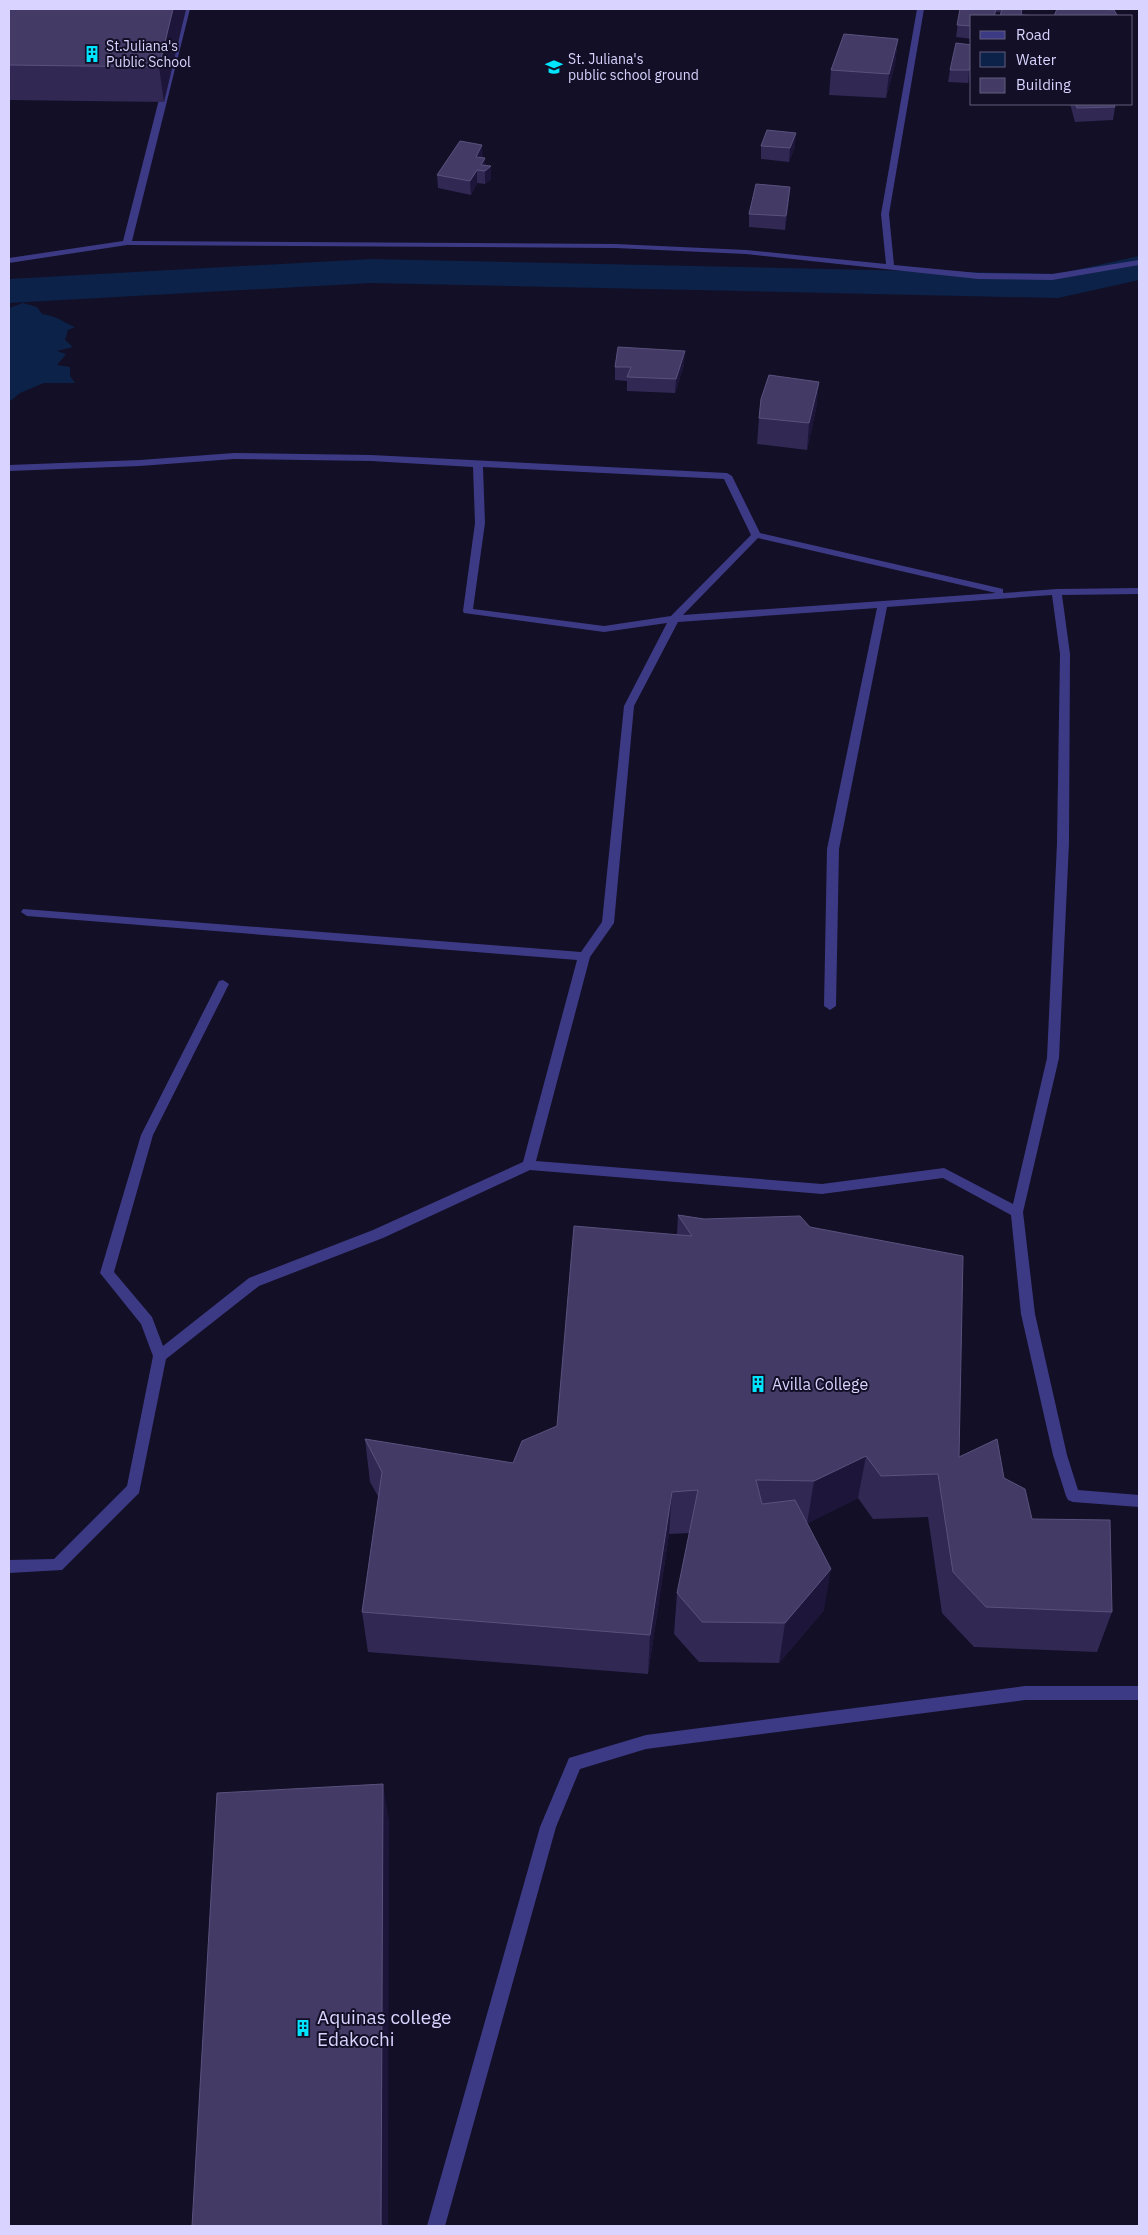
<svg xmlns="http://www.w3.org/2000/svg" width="1148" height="2235" font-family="'IBM Plex Sans',sans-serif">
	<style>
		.water { fill: #0c2248 }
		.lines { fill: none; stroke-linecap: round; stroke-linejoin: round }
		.canal { fill: #0c2248; fill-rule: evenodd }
		.minor { fill: #3d3a85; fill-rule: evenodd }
		.wall { fill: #312854 }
		.shaded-wall { fill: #1d163a }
		.building { fill: #433a66; stroke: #5a527e }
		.labels { text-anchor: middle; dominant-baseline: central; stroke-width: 4; stroke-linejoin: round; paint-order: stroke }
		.far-poi-label { font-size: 14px; fill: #d9d4ff; stroke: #130f26; text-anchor: start }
		.poi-label { font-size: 16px; fill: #d9d4ff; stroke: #130f26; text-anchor: start }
		.near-poi-label { font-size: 19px; fill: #d9d4ff; stroke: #130f26; text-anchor: start }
	</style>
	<rect width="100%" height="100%" fill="#130f26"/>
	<!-- water -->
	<path class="water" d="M23,303l14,4 5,7c15,2 19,7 33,13l-7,3 -3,10 8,7 -16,4 9,3 -9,11 13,2v9l5,7h-31l-24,10 -11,9v-94z"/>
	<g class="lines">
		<!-- canal -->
		<path class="canal" d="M1139,256v24l-81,18 -687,-15 -362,20v-24l362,-20 687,15z"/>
		<!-- minor -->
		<path class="minor" d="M182,9h8l-58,232 484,3 130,6 140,14 -5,-50 36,-205h7l-35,205 5,51 84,8 74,1 87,-14v5l-87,15 -74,-1 -232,-25 -130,-6 -489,-3 -118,18v-5l114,-17z
			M234,453l137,2 356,18 5,3 28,57 239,55 4,1v4l54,-4 82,-1v6l-77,1 8,59 -1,189 -10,215 -36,154 12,102 32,141 11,35 61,5v12l-66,-5 -5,-2 -2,-4 -13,-41 -32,-141 -10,-99 -68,-37 -121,16 -292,-24 -147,68 -124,48 -93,73 -27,134 -77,77 -53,3v-13l45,-1 73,-73 26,-130 -12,-32 -41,-51 41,-138 78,-154 4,-1 6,4 -76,151 -39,137 38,45 11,29 86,-68 124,-48 150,-68 54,-202 -550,-44 -6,-4 2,-3 558,43 21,-30 22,-216 43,-83 -63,9 -140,-19 -1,-2 12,-88 -2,-56 -102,-6 -137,-2 -94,7 -131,5v-6l131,-5zM483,467l241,12 27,56 -80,81 -67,10 -131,-17 12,-86zM758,538l238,55 -313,22zM1052,595l8,59 -3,189 -10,215 -34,146 -69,-36 -122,16 -286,-23 54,-204 24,-34 20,-217 44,-84 199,-14 -50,241 -3,157 6,4 6,-4 3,-157 48,-242z
			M1025,1686h114v14h-114l-379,49 -66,20 -24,58 -111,399h-18l113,-399 29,-69 77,-23z"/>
	</g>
	<!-- wall -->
	<path class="wall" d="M9,9h177l-22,93 -155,-2z
		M960,9h62l-22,7 1,-4h-5l-1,4h-23v23l-16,-2z
		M898,39l-3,25 -9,34 -57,-3 2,-25z
		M972,45v32h-1l-3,6 -20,-1 2,-12z
		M1070,104h44l1,3 -2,13 -38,2z
		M761,146h34l-6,16 -28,-3z
		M483,158l8,21 -6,5 -8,-1 -6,12 -33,-7 -1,-13z
		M789,200l-4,30 -36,-3v-13z
		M684,365l-9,28 -48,-2v-10l-12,-1v-13z
		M819,382l-3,27 -9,41 -50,-6 2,-26z
		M678,1215l281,242 45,21 28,41 80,93 -15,40 -123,-5 -32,-34 -14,-96 -55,2 -15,-21 -51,25 17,87 -45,53 -80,-1 -25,-28 3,-41 13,-60 -21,1 -21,140 -280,-22 -6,-40 17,-114 -9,-16 -5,-43 148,24 44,-37 120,-192z"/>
	<!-- shaded-wall -->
	<path class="shaded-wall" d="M173,9h13l-22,93 -5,-35z
		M898,39l-3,25 -9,34 3,-24z
		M972,65l-1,12 -3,6 1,-13z
		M796,133l-1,13 -6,16 1,-14z
		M482,145l1,14 -7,-2z
		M485,158v12l6,-4v13l-6,5v-13l-4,-6z
		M477,170v13l-6,12 -1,-14z
		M790,187l-1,13 -4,30 1,-14z
		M685,351l-1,14 -9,28 1,-14z
		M819,382l-3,27 -9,41 2,-27z
		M866,1456l-8,42 -51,26 7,-43z
		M672,1492l-3,42 -21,140 2,-39z
		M831,1569l-7,41 -45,53 6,-40z
		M383,1784l6,37 -1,405h-7z"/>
	<!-- building -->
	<path class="building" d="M9,9h164l-14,58 -150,-2z
		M960,9h36l-2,7h-22v10l-15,-1z
		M1002,9h20l-1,6 17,1h-38z
		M1057,9h42l15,1 3,5 -1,1h-62z
		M844,34l54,5 -9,35 -58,-4z
		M956,43l16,2v20l-3,5h-19z
		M1076,104h38l1,3 -38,1z
		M767,130l29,3 -6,15 -29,-2z
		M460,141l22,4 -6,12 9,1 -4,7 10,1 -6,5 -8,-1 -7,11 -33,-6z
		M756,184l34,3 -4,29 -37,-2z
		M618,347l67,4 -9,28 -49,-2 4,-10h-16z
		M769,375l50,7 -10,41 -50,-5 2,-19z
		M678,1215l26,4 96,-3 10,11 153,29 -4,201 38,-18 7,39 21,11 7,30 78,1 2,92 -126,-5 -33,-35 -15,-98 -57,2 -15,-20 -52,25 -58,-1 6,24 33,-4 36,69 -46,54 -83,-1 -25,-29 21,-103 -26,2 -22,143 -288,-23 20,-140 -17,-33 148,24 9,-22 35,-15 17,-200 118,10z
		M383,1784l-2,442h-189l25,-433z"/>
	<!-- icons -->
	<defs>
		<g id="building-bare" transform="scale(1.35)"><path d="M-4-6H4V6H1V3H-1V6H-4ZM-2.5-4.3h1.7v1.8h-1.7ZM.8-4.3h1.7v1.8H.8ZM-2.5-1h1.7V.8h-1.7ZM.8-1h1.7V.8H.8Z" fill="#00e5ff" stroke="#130f26" stroke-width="2.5" paint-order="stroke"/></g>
		<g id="school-bare" transform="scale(1.35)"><path d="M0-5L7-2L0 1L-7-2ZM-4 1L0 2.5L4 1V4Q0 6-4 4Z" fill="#00e5ff" stroke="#130f26" stroke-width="2.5" paint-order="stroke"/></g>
	</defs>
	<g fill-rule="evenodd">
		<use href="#building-bare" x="92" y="54"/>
		<use href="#school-bare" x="554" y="67"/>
		<use href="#building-bare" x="758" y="1384"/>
		<use href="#building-bare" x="303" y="2028"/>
	</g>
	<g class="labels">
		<!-- far-poi labels -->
		<g class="far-poi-label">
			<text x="106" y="46">St.Juliana's<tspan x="106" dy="16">Public School</tspan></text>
			<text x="568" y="59">St. Juliana's<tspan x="568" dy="16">public school ground</tspan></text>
		</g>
		<!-- poi labels -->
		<g class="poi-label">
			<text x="772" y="1384">Avilla College</text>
		</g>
		<!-- near-poi labels -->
		<g class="near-poi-label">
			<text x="317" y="2017">Aquinas college<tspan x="317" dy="22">Edakochi</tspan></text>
		</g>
	</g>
	<!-- border -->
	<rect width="1148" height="2235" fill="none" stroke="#d9d4ff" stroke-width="20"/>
	<!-- legend -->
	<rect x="970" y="15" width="162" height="90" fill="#130f26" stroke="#625e7d"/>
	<rect x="980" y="31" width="25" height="8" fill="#3d3a85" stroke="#625e7d"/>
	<text x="1016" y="40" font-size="15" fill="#d9d4ff">Road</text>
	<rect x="980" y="52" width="25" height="15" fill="#0c2248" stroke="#625e7d"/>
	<text x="1016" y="65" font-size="15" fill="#d9d4ff">Water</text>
	<rect x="980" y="78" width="25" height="15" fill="#433a66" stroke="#625e7d"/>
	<text x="1016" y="90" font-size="15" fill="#d9d4ff">Building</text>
</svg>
